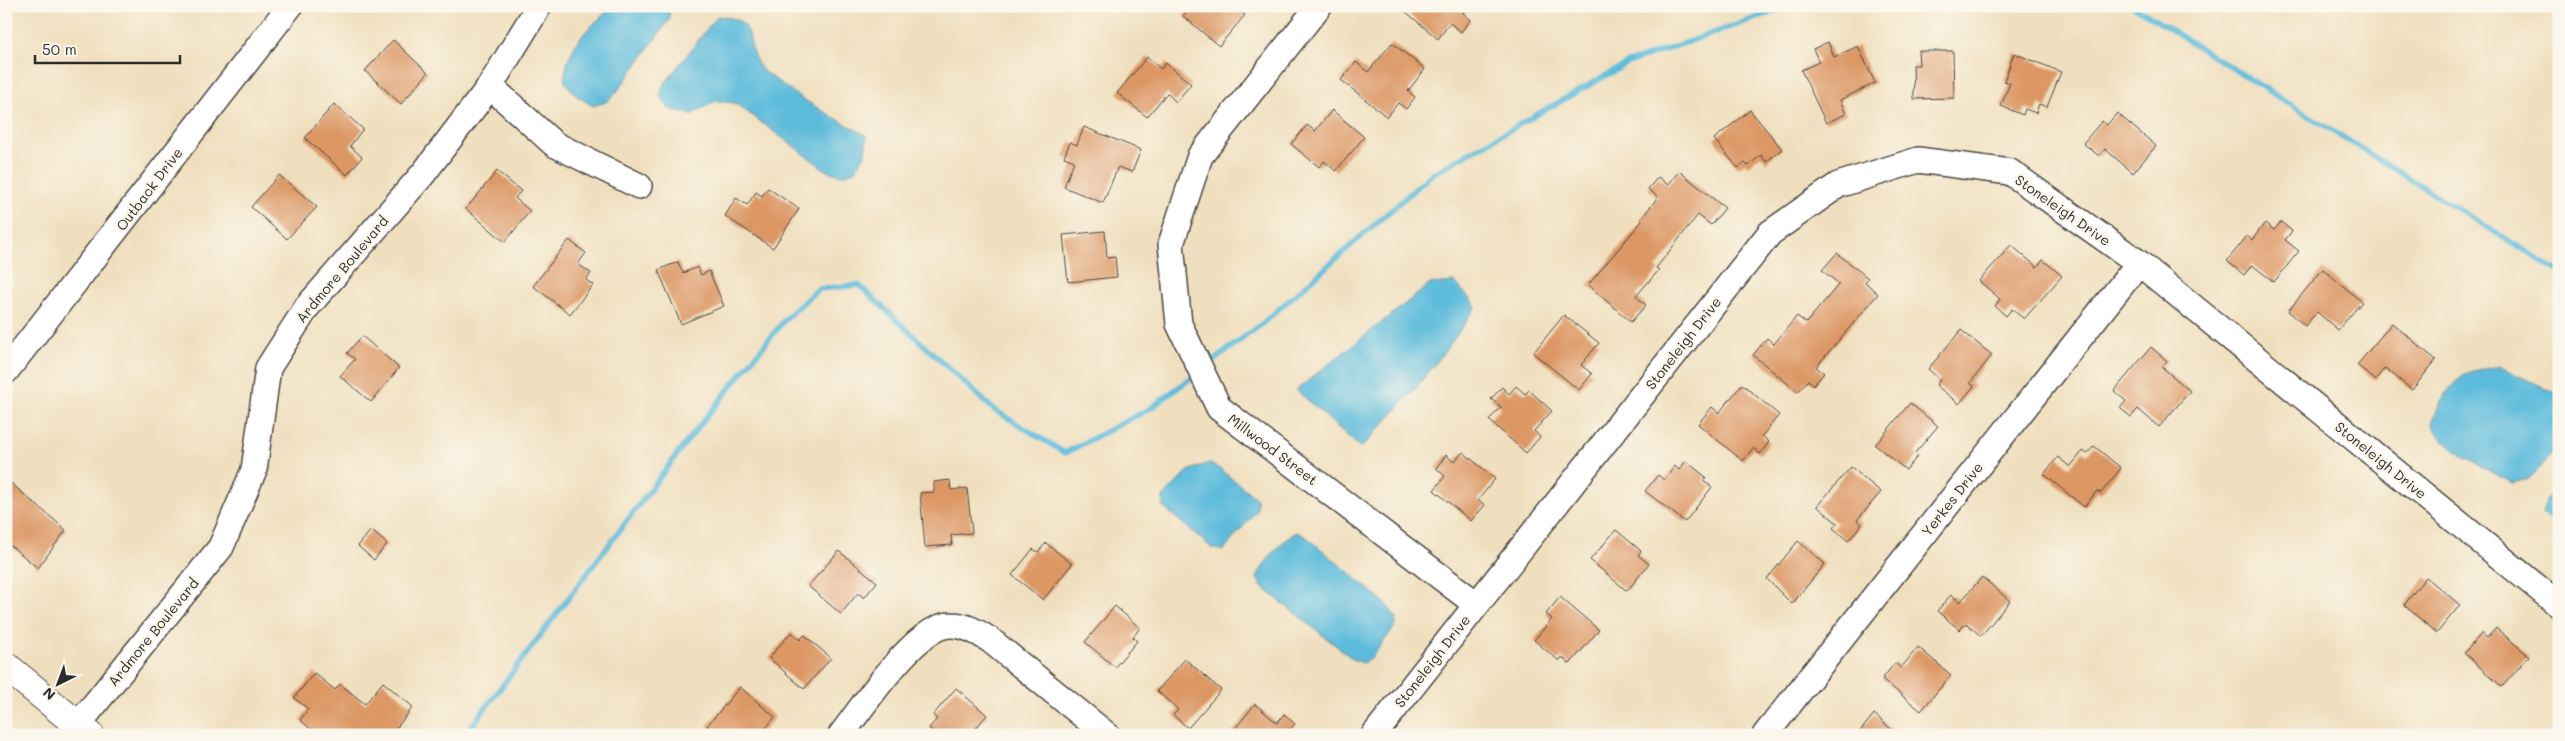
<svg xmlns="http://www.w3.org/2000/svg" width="2565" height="741" font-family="Mali,sans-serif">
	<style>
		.water { fill: #5dbbdb; stroke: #447383 }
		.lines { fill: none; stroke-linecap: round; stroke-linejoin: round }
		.stream { stroke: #5dbbdb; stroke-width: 5.5 }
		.building { fill: #dc9765 }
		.minor-casing { stroke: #494641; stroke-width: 28 }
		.major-casing { stroke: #494641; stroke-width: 30 }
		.minor { stroke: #fff; stroke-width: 25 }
		.major { stroke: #fff; stroke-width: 28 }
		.labels { text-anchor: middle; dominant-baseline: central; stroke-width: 5; stroke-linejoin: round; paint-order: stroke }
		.street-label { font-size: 14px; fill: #2b2b2b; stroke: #fbf7ec }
	</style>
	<rect width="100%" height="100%" fill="#fbf7ec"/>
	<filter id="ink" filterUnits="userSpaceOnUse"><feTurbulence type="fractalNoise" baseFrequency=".02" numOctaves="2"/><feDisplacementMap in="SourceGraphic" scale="10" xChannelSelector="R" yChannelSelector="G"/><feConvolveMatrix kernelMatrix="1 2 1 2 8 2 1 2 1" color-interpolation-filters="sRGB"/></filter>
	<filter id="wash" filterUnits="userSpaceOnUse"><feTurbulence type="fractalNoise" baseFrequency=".0096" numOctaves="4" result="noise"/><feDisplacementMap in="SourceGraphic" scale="20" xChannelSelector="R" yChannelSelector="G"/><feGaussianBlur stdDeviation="1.12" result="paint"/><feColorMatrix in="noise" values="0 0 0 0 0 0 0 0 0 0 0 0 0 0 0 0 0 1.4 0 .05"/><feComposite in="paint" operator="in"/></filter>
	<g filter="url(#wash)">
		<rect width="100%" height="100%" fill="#f0dfbe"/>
		<!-- water -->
		<path class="water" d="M613,6l57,1 -1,13 -53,73 -10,9 -13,4 -16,-10 -13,-15c5,-40 22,-49 49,-75z
			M717,16c46,3 24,27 44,52 3,5 10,8 15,12 28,22 60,38 91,56l-2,18 -10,17 -14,4 -14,-4 -92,-68 -20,-2 -23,13 -23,-5 -9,-13 3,-10z
			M1455,282l21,24c-31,51 -74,99 -115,142l-65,-58 134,-106z
			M2499,366l60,28v49l-16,22 -14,14 -17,4c-27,-15 -66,-31 -80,-59 4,-15 14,-34 26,-44 10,-9 28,-11 41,-14z
			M1209,463l11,6 37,30v11l-34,41 -11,-3 -49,-41v-10l25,-26z
			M2559,483v45l-17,-15 5,-14z
			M1297,532l11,6 76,64 11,14 1,9 -24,32 -8,6 -10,-3 -93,-74 -4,-9c8,-16 24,-37 40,-45z"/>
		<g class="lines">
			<!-- stream -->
			<path class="stream" d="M2133,6l426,266
				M1205,367l58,-44 169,-149 196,-111 162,-57
				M465,735l223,-295 98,-122 32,-29 41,-4 134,124 72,44 86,-45 45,-34"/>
		</g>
		<g id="blocks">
			<!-- building -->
			<path class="building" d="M1192,6h42l11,9 -26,31 -36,-30z
				M1399,6h70l-6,7 8,7 -10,12 -11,-9 -12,16z
				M393,40l35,33 -27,31 -36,-33z
				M1828,42l6,15 24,-11 17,37 -35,17 6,14 -20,9 -25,-53 18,-8 -6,-13z
				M1392,43l33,26 -17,22 7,6 -9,12 -8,-6 -11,14 -46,-37 15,-18 12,10z
				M1918,51h35l1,47 -40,1 -1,-34h6z
				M2014,53l47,19 -14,35 -8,-3 -3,9 -11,-4 -2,6 -22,-9 9,-23 -6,-2z
				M1147,57l14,12 5,-6 25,21 -15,18 -9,-9 -20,24 -30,-24z
				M334,104l29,25 -13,17 12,11 -15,18 -42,-37z
				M1332,110l32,27 -28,34 -12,-10 -5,6 -28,-23 16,-19 8,6z
				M1750,110l32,39 -16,13 -5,-7 -13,11 -3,-3 -7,5 -24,-29z
				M2117,113l39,33 -23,27 -28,-24 -6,7 -16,-13 19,-22 5,4z
				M1084,127l57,23 -9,22 -14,-5 -15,36 -39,-16 10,-26 -10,-4 6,-15 7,3z
				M497,171l24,20 -6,7 15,13 -25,31 -39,-33z
				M1679,171l46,37 -14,17 -13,-10 -42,53 3,2 -23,26 10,9 -15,17 -43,-37 54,-64 -2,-1 18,-23 -10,-8 10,-12 10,8z
				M279,175l38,32 -30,32 -36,-32z
				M768,188l31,21 -26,39 -48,-32 11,-18 11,7 9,-13 6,4z
				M2281,222l11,9 -7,9 14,11 -25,31 -22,-17 -8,10 -17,-14 20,-25 5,4 13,-17 9,7z
				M1105,231l2,27 8,-1 2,20 -49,5 -5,-47z
				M569,240l17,13 -8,11 13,9 -5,7 7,5 -23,29 -37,-28z
				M2011,245l26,22 6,-7 19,16 -38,43 -12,-10 -6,7 -11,-10 5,-7 -21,-18z
				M1837,253l31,25 -3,4 13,12 -62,73 8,6 -10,12 -6,-5 -10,12 -45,-37 14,-17 7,6 23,-28 9,7 33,-39 -17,-14z
				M678,262l5,11 15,-6 3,8 8,-4 15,35 -43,18 -23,-54z
				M2323,269l39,33 -24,28 -21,-18 -12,14 -17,-15z
				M1564,315l35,28 -18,22 11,9 -13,16 -46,-37z
				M2392,323l44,37 -24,30 -27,-22 -10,12 -18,-15z
				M1961,330l31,25 -22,28 4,3 -15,18 -23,-19 4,-5 -12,-11z
				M362,336l37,32 -28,34 -31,-26 15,-17 -8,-6z
				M2151,347l16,14 -5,6 28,24 -31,36 -21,-18 -7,8 -11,-9 6,-7 -12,-10z
				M1742,384l37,31 -17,21 7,6 -9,12 -7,-6 -10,13 -45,-37 14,-17 7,6z
				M1516,386l9,8 4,-4 23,21 -18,20 6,6 -14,16 -37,-33 12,-13 -10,-8 11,-12 7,7z
				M1910,403l28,23 -23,27 3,3 -12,14 -31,-25z
				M2094,446l27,22 -20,25 -4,-2 -13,16 -40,-33 14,-17 12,10 13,-16 4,3z
				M1463,452l32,27 -17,21 7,5 -14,16 -37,-31 11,-14 -9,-8 10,-13 8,7z
				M1686,461l20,16 -3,4 9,6 -27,35 -40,-31 13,-16 6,5 11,-14 4,4z
				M1851,467l30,25 -24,28 5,4 -14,17 -15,-13 4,-5 -20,-17z
				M6,479l60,51 -28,38 -32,-26z
				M950,480l1,10 16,-2 5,45 -21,2 1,10 -27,2 -5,-54 14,-1v-10z
				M371,530l16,14 -13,16 -16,-14z
				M1616,530l25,21 -3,4 11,9 -22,27 -37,-31z
				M1798,541l27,23 -33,40 -25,-25z
				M1046,543l26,21 -29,36 -31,-25 21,-26 5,3z
				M839,551l38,31 -13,16 -6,-5 -17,21 -33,-28z
				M1982,577l28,24 -29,35 -15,-13 -6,7 -23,-19 14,-16 9,7z
				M2426,577l34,28 -23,28 -33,-28z
				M1560,597l39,33 -29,34 -8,-7 -3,4 -25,-21 18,-21 -6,-5z
				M1115,606l25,22 -7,9 4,4 -22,26 -30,-25z
				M2496,628l33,28 -27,31 -38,-34 18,-20 5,5z
				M791,632l9,8 4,-5 27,23 -27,31 -35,-31z
				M1918,647l33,28 -30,36 -39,-32 13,-16 6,5z
				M1185,659l36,31 -33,38 -15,-13 5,-5 -21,-19z
				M314,673l21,17 5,-6 25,20 18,-22 30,25 -22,28h-73l-18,-15 8,-11 -14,-11z
				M740,687l35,30 -15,18h-42l-11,-9z
				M956,688l31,27 -17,20h-33l-8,-7 8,-9 -4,-4z
				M1255,704l22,19 7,-9 11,10 -7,8 3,3h-61z
				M1874,714l24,21h-41z"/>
		</g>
	</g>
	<g filter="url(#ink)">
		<use href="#blocks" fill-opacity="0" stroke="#494641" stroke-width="1"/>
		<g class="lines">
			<!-- minor casing -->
			<g class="minor-casing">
				<path id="minor" d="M1319,6l-119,150 -29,88 8,80 40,84 257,196
					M490,86l64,58 85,42
					M6,371l284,-365
					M78,725l143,-178 33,-77 14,-102 39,-61 116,-133 67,-88 49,-80
					M841,735c21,-27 76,-111 110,-110 15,0 26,7 39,15l117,95
					M1374,735l396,-502 68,-48 80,-25 92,12 129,91 420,342
					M1765,735l374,-472"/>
			</g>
			<!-- major casing -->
			<g class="major-casing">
				<path id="major" d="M6,666l84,69"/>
			</g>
			<!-- minor -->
			<use href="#minor" class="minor"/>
			<!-- major -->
			<use href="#major" class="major"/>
		</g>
	</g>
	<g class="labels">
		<!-- street labels -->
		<g class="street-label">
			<text transform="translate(149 189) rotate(-53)">Outback Drive</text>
			<text transform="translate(2063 210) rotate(35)">Stoneleigh Drive</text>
			<text transform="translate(342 269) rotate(-50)">Ardmore Boulevard</text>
			<text transform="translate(1683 343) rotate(-52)">Stoneleigh Drive</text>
			<text transform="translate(1273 449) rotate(37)">Millwood Street</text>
			<text transform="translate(2381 460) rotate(39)">Stoneleigh Drive</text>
			<text transform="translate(1952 499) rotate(-52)">Yerkes Drive</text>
			<text transform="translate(153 632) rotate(-51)">Ardmore Boulevard</text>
			<text transform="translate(1432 661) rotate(-52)">Stoneleigh Drive</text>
		</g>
	</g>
	<!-- margin -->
	<rect width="2565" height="741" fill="none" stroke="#fbf7ec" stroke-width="25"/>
	<!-- north arrow -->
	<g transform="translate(58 684) rotate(222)" stroke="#fbf7ec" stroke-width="4" paint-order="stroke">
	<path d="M0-4L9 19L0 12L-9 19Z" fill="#2b2b2b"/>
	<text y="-8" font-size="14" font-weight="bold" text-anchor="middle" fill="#2b2b2b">N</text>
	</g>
	<!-- scale -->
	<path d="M35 55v8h145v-8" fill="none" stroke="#2b2b2b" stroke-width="2.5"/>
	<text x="42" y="55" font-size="15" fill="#2b2b2b" stroke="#fbf7ec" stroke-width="4" paint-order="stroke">50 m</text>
</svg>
